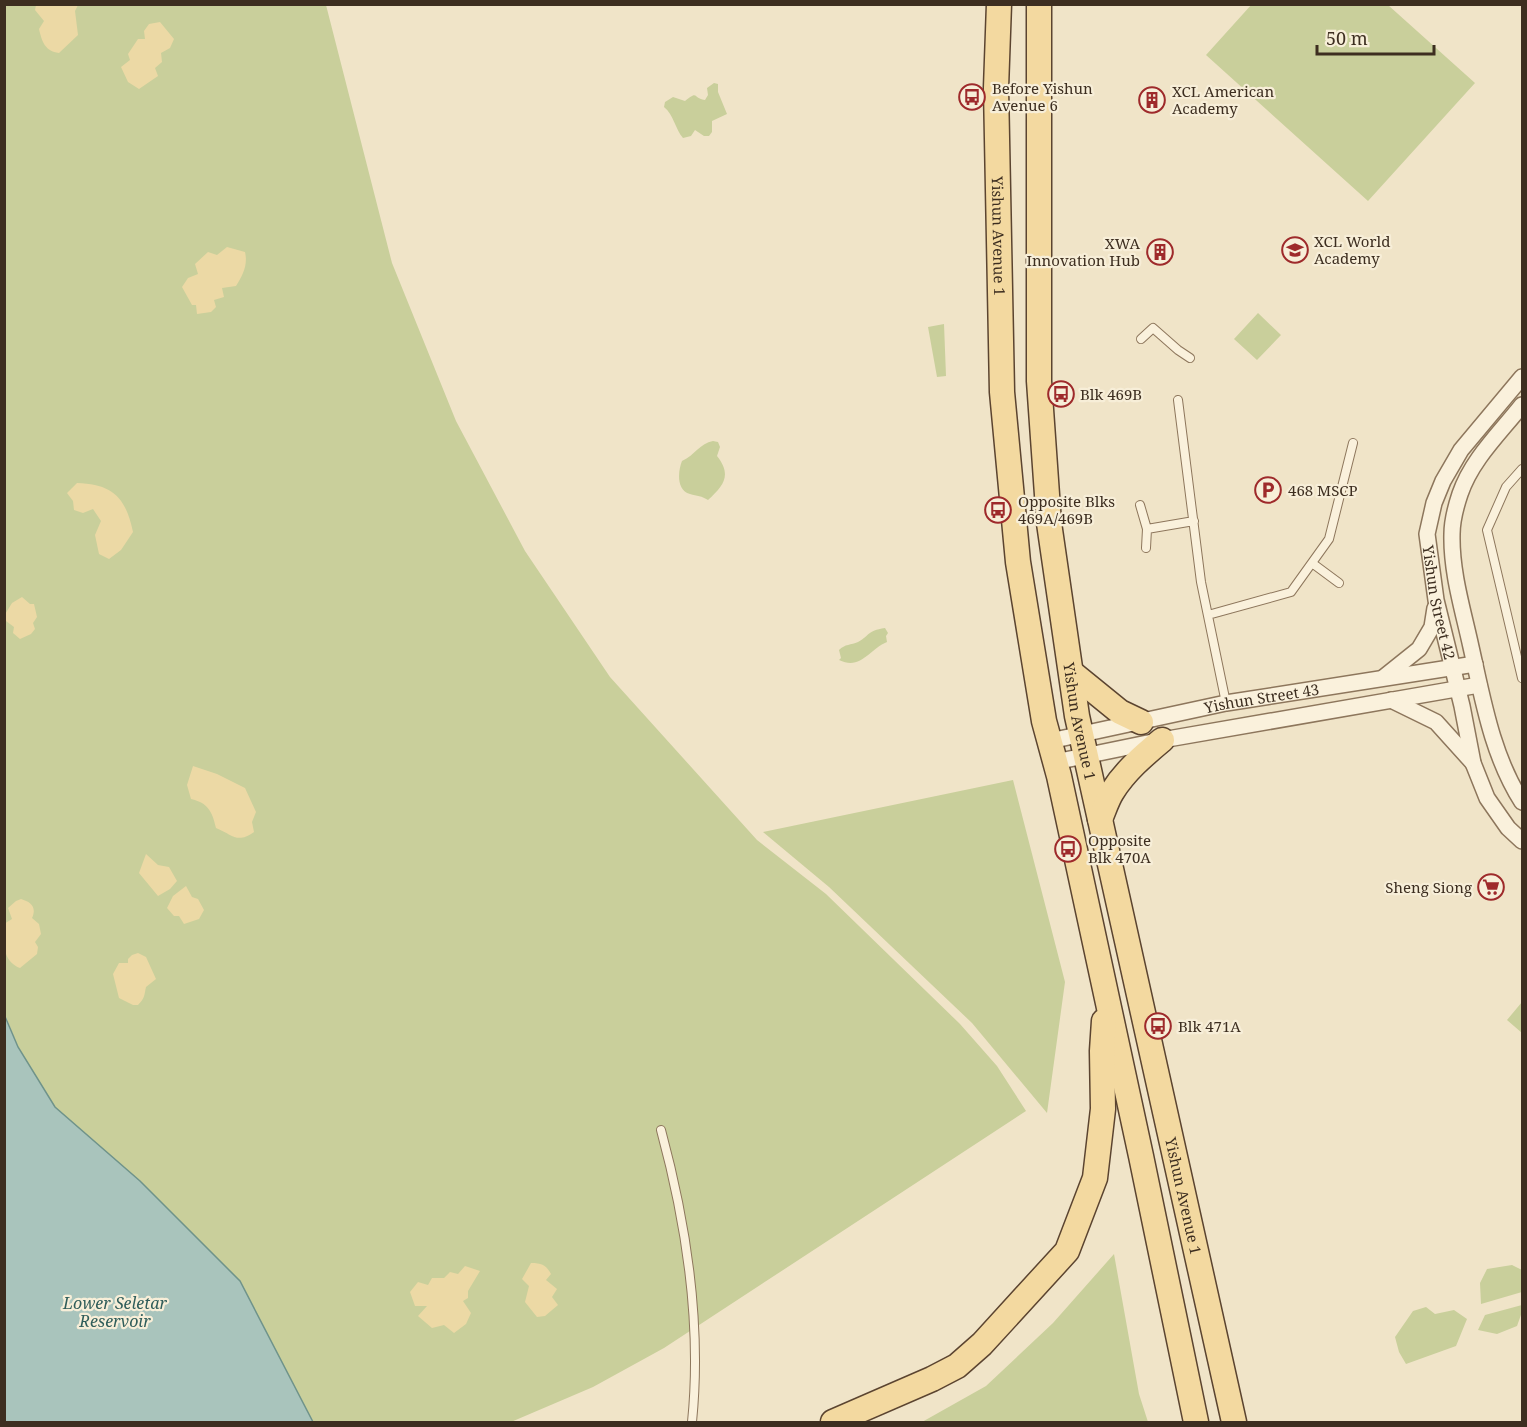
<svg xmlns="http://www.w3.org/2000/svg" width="1527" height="1427" font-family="'Noto Serif',serif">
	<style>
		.green { fill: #c9cf9b }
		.sand { fill: #ecd9a5 }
		.water { fill: #a9c4bc; stroke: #6f938a; stroke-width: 1.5 }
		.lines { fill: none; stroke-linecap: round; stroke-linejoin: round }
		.lane-casing { stroke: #8d765c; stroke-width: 10 }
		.street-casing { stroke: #8d765c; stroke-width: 18 }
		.primary-casing { stroke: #5b4430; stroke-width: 27 }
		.lane { stroke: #faf1dc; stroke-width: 8 }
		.street { stroke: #faf1dc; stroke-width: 15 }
		.primary { stroke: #f3d9a0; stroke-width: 24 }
		.labels { text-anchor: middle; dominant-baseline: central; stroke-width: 4.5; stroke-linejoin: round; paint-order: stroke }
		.poi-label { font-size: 15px; fill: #3d2e20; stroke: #f7eed8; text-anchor: start }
		.street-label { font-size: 15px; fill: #3d2e20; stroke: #f7eed8 }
		.water-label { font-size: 16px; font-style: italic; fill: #2f5d5a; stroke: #f7eed8 }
	</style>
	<rect width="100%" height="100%" fill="#f0e4c8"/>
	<!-- green -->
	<path class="green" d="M1252,4l136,1 87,78 -107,118 -162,-146z
		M4,5h322l66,258 64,158 69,130 85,126 147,163 69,54 134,130 37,42 29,45 -362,237 -71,39 -82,35h-198l-73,-141 -100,-100 -85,-74 -37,-60 -13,-33z
		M714,83l4,1v8l9,22 -15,7v11l-3,4h-5l-9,-6 -4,6 -8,2c-8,-9 -9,-23 -19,-31l1,-5 8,-5 12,4c14,-11 7,-3 20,-1l3,-5 -1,-7z
		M1258,313l23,22 -24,25 -23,-21z
		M944,324l2,52 -9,1 -9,-50z
		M713,441l5,1 2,5 -3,9c15,19 7,29 -9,44 -6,-4 -11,-4 -18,-6 -14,-4 -12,-23 -8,-33 13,-6 18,-18 31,-20z
		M885,628l3,5 -2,3 1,6c-18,7 -26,29 -48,18l2,-2 -2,-8c6,-6 12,-5 19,-8 13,-7 8,-11 27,-14z
		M1013,780l52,202 -18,131 -75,-90 -143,-136 -66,-55z
		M1522,1002v31l-15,-13z
		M1114,1254l25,140 9,28h-226l64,-36 67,-63z
		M1512,1265l10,5v22l-41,12 -1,-21 7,-14z
		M1522,1305v7l-5,14 -20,8 -19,-4 7,-15z
		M1426,1307l9,7 19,-4 13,9 -11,27 -50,18 -7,-12 -4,-15 18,-26z"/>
	<!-- sand -->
	<path class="sand" d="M36,5h42l-3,6 3,24 -19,18c-14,-2 -17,-11 -20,-24l5,-8 -9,-11z
		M160,22l14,17 -4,9 -9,5 1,9 -7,6 3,8 -19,13 -11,-7 -7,-15 9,-7 -2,-6 10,-15h7l-1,-8 5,-7z
		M227,247l18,5c3,13 -2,23 -9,34l-14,2 2,9 -10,3 2,7 -5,5 -14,2 -1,-9h-4l-10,-18 6,-9 10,-4 -3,-10 13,-12 9,3z
		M77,483c36,1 49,15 56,49l-12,18 -12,9 -10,-5 -4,-19 6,-14 -8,-12 -10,4 -9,-3 -1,-9 -6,-8z
		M22,597l8,7h4l3,13 -4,6 2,6 -4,5 -11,5 -7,-6 1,-6 -8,-6 -2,-5 8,-13z
		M193,766l24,8 28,14 11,24 -4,10 2,10c-17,12 -21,3 -38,-4 -4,-17 -8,-25 -25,-29l-4,-14z
		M146,854l12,11 11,2 8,14 -7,8 -12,7 -19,-23z
		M186,886l6,11 6,2 6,11 -5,9 -15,5 -5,-8h-5l-7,-8 6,-12z
		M21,899c10,3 16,8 11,19l7,6 2,10 -6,8 3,5 -1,7 -17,14c-19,-8 -16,-27 -16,-44l8,-5 -4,-11 8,-7z
		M138,953l8,4 10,22 -10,8c-2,9 -1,11 -8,18h-5l-14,-7 -6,-24 6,-11h9v-4l4,-4z
		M531,1263c11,0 15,2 20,11l-5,6 11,9 -5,8 6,8 -13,11 -8,1 -12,-15 4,-16 -7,-7z
		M465,1266l15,5 -12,20v7l-5,3 8,12 -5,11 -12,9 -10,-8 -12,3 -14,-12 9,-10h-12l-5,-14 8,-10 10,3 4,-7h12l6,-6 8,2z"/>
	<!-- water -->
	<path class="water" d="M4,1014l14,33 37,60 85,74 100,100 73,141h-308z"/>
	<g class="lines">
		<!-- lane casing -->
		<g class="lane-casing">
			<path id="lane" d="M1141,339l12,-11 25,22 12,8
				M1178,400l23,182 25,121
				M1522,469l-16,18 -19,43 35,148
				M1140,505l7,24 47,-8
				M1146,548l1,-19
				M1312,563l27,20
				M1208,615l83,-23 38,-53 24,-96
				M661,1130c26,96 41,194 31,292"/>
		</g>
		<!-- street casing -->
		<g class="street-casing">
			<g id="street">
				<path id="s1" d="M1522,377l-61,73 -18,31 -9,22 -7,31 9,66 26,106 11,57 14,35 21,30 14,13"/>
				<path d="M1522,405c-22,28 -50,54 -62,89 -4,12 -8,28 -8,40 -1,38 11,76 19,113 12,53 21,108 51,155"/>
				<path d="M1384,677l35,-28 13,-22 3,-19"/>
				<path d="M1391,700l45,22 37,41"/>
				<path id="s2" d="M1050,741l176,-38 249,-39"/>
				<path d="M1055,762l107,-22 317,-55"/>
			</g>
		</g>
		<!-- primary casing -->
		<g class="primary-casing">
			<g id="primary">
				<path id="s3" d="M999,4l-3,84 6,304 16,170 26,159 15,55 82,380 55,266"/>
				<path id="s4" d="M1039,4v377l10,142 28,193 157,706"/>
				<path d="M1072,673l48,39 21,10"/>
				<path d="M1100,819c4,-9 7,-19 12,-27 13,-21 32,-37 50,-52"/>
				<path d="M833,1422l99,-43 25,-13 25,-22 85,-93 28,-73 8,-69 -1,-58 2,-30"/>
			</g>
		</g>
		<!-- lane -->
		<use href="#lane" class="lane"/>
		<!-- street -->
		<use href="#street" class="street"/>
		<!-- primary -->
		<use href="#primary" class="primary"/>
	</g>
	<!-- icons -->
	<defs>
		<g id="bus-ring" transform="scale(1.35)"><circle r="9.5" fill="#f7eed8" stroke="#9e2a2b" stroke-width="1.5"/><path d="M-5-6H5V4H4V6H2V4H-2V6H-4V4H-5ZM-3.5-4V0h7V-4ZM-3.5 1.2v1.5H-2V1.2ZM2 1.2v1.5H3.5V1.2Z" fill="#9e2a2b"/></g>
		<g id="building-ring" transform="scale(1.35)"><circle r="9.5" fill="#f7eed8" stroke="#9e2a2b" stroke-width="1.5"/><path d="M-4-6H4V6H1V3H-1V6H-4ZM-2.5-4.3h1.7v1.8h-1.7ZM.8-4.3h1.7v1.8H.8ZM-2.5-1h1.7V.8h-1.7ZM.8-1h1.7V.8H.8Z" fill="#9e2a2b"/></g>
		<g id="school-ring" transform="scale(1.35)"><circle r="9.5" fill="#f7eed8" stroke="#9e2a2b" stroke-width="1.5"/><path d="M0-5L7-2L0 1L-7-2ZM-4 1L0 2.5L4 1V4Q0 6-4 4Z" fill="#9e2a2b"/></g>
		<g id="parking-ring" transform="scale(1.35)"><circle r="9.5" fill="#f7eed8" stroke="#9e2a2b" stroke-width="1.5"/><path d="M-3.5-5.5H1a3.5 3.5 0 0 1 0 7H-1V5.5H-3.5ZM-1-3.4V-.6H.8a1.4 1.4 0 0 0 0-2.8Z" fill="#9e2a2b"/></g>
		<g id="supermarket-ring" transform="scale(1.35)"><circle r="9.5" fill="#f7eed8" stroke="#9e2a2b" stroke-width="1.5"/><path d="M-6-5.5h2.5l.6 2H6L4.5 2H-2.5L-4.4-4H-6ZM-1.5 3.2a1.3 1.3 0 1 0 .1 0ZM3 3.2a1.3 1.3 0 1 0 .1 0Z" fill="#9e2a2b"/></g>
	</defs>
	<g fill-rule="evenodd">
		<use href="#bus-ring" x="972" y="97"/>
		<use href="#building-ring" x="1152" y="100"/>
		<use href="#school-ring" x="1295" y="250"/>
		<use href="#building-ring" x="1160" y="252"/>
		<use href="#bus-ring" x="1061" y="394"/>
		<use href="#parking-ring" x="1268" y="490"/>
		<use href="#bus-ring" x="998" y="510"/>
		<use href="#bus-ring" x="1068" y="849"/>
		<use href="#supermarket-ring" x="1491" y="887"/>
		<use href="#bus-ring" x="1158" y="1026"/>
	</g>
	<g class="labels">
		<!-- poi labels -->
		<g class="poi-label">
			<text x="992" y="88">Before Yishun<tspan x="992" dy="17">Avenue 6</tspan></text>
			<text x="1172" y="91">XCL American<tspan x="1172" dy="17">Academy</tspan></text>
			<text x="1314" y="241">XCL World<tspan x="1314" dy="17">Academy</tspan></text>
			<text x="1140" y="243" text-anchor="end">XWA<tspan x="1140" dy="17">Innovation Hub</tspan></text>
			<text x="1080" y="394">Blk 469B</text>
			<text x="1288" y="490">468 MSCP</text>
			<text x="1018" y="501">Opposite Blks<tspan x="1018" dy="17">469A/469B</tspan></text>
			<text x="1088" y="840">Opposite<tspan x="1088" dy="17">Blk 470A</tspan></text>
			<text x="1472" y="887" text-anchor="end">Sheng Siong</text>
			<text x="1178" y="1026">Blk 471A</text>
		</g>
		<!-- street labels -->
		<g class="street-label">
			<text stroke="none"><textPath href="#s3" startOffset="232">Yishun Avenue 1</textPath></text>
			<text stroke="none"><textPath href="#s1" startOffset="256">Yishun Street 42</textPath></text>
			<text stroke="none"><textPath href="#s2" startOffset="216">Yishun Street 43</textPath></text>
			<text stroke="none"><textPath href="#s4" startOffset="720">Yishun Avenue 1</textPath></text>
			<text stroke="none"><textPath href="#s4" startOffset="1206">Yishun Avenue 1</textPath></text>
		</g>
		<!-- water labels -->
		<g class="water-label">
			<text x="115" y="1303">Lower Seletar<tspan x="115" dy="18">Reservoir</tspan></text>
		</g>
	</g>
	<!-- border -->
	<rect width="1527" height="1427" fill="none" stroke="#3d2e20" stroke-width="12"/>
	<!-- scale -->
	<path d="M1317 45v9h117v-9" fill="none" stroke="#3d2e20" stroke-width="3"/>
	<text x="1326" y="45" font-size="18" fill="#3d2e20" stroke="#f7eed8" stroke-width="4.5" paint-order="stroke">50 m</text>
</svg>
